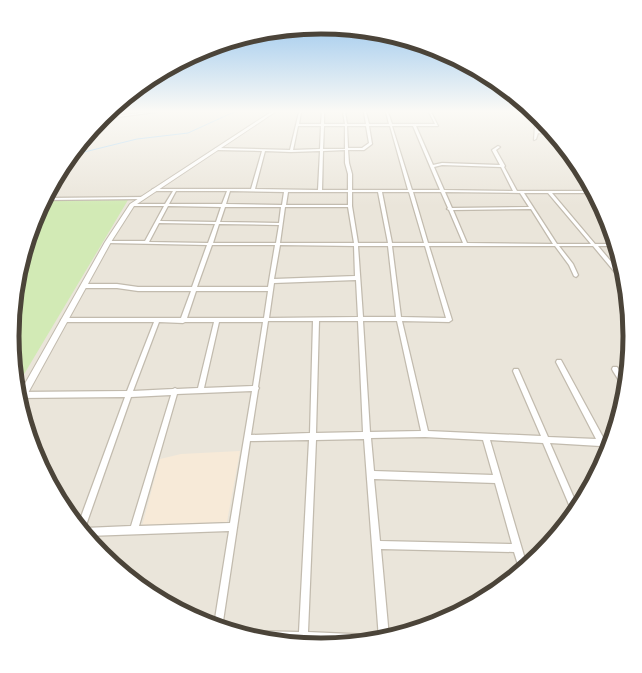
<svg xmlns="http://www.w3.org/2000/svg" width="642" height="673" font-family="Jost,sans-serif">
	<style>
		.residential { fill: #eae5da }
		.commercial { fill: #f7ead8 }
		.green { fill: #d2eab5 }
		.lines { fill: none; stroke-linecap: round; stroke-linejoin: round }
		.stream { stroke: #a9d4f2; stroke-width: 1 }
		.minor-casing { stroke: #c2bbae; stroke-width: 2.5 }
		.tertiary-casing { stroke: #c2bbae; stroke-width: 2 }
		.minor { fill: #fff; fill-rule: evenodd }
		.tertiary { fill: #fff; fill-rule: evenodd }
		.rim { fill: none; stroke: #4b4439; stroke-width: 5 }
	</style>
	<rect width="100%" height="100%" fill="#f6f3ec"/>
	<!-- residential -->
	<path class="residential" d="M110,112h422l8,6 38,47 29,53 17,58 6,61 -6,60 -18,58 -28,53 -39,47 -47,39 -53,28 -58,18 -60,5 -61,-5 -57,-18 -54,-29 -47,-38 -38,-47 -29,-53 -17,-58 -6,-61 6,-60 18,-58 28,-53 39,-47z"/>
	<!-- commercial -->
	<path class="commercial" d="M240,451l-13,71 -85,4 18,-67 21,-5z"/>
	<!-- green -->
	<path class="green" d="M128,200l-111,186 -5,-50 6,-60 18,-58 9,-17z"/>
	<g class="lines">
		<!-- stream -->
		<path class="stream" d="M72,155l65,-16 51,-6 46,-21"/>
		<!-- minor casing -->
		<g class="minor-casing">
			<path id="minor" d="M150,112h5l-53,7 2,-2z
				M299,112h2l-2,12h22l1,-12h2v12h21l-2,-12h2l2,12h19l-2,-12h2l3,12h20l-3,-12h2l4,12h43l-6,-12h2l7,14h-22l17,39 9,-2 58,2 -8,-15 6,-4 2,1 -4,3 9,16 -1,1 13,24h75l1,2h-41l43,51h19l1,2h-17l26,31 1,6 -2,-1 -30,-36h-34l14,18 5,11 -2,2 -2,-1 -5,-11 -14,-19h-126l23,74 -3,2 -47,-1 26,110 113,5 -28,-65 1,-2h4l1,2 29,66 48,2 -40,-77 1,-2h4l43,79 7,1 -2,6h-1l1,2 -3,7 -1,-1 -5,-8 -50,-3 28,64 -5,7 -30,-71 -53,-3 37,126 -7,5 -6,-19 -133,-3 8,88 -8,3 -2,-1 -15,-200 -48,1 -8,192 66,3 3,2 2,3 -37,3 -64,-2 -18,-1 -14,-5 1,-2 3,-2 49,1 10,-192 -59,1 -28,187 -8,-3 15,-94 -142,5 -9,-11 47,-128 -107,1v-6l109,-1 27,-69h-90l-3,-2 3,-2h117l10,-27h-53l-21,-3h-34l-2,-2 2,-2h34l21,3h54l15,-42 -99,-2 -2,-1 2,-1h37l19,-35h-32l-2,-1 2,-1h33l8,-13h-19l-2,-1 1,-1h98l11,-38 -45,-1 -2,-1 2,-1 73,2zM298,126h23l-1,23 -27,1zM324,126h21v23h-22zM347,126h19l3,17 -7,5h-14zM369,126h21l18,64h-56v-16l-3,-11 -1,-13h16l8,-6zM392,126h21l27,64h-28zM345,150v13l3,11v16h-26l1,-39zM265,151l26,1 29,-1 -2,39 -63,-1zM442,165l59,2 12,24 -69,-1 -10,-23zM176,191h51l-5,13h-53zM230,191l54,1 -2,13 -56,-1zM288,192h60v13h-62zM352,192h26l10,51h-30l-6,-37zM382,192h27l15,51h-32zM413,192h28l7,16 -1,1 2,1 14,33h-35zM445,192l75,1 9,14 -77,1zM524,193h24l43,51h-34zM168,206l53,1 -5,15 -56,-1zM225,207h56l-2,16 -59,-1zM285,207h63l6,36h-74zM531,209l22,35 -86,-1 -14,-33zM159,223l56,1 -7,19 -59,-1zM219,224l60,1 -3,18h-63zM212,245h63l-7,42h-71zM280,245l74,1 1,30 -81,3zM358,246h30l8,71h-33zM392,246h33l21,72 -45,-1zM356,280l2,37 -89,1 5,-35zM196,291h72l-4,27h-77zM268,321h45l-3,112 -59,2 7,-45 1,-2 -1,-1zM319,321h39l5,111 -47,1zM363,321h34l24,110 -51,1zM159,322l24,1 2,-1h29l-16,66 -21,1 -2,-1 -2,1 -40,2zM219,322h44l-10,64 -49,2zM252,391l-22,132 -91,3 38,-132zM171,395l-40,131 -46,2 46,-131zM425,437l58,3 10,35 -119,-4 -3,-33zM374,479l121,4 17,61 -132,-3z
				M532,112l3,3 3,8 7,1 1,2 -8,-1v6l14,2 1,2 -15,-2 -2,6 -2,1 1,-14z
				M568,153l4,4 -1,1h-2z
				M143,197l1,1 -2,1 -97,1 1,-2z
				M613,367h4l9,14 -1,7 -2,-1 -10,-16 -1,-2z"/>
		</g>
		<!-- tertiary casing -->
		<g class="tertiary-casing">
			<path id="tertiary" d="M271,112h4l-141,94 -23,36 -89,162h-2l-2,-8 87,-154 25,-38z"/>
		</g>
		<!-- minor -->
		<use href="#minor" class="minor"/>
		<!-- tertiary -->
		<use href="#tertiary" class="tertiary"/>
	</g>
	<!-- sky -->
	<linearGradient id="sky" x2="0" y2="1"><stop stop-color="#8fc1ec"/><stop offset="0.54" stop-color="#fbfaf6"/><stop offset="1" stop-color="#fbfaf6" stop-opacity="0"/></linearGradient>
	<rect width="642" height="206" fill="url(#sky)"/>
	<!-- crop -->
	<path d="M0 0H642V673H0ZM19 336a302 302 0 1 1 604 0a302 302 0 1 1-604 0Z" fill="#fff" fill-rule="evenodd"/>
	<path class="rim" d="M19 336a302 302 0 1 1 604 0a302 302 0 1 1-604 0Z"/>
</svg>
